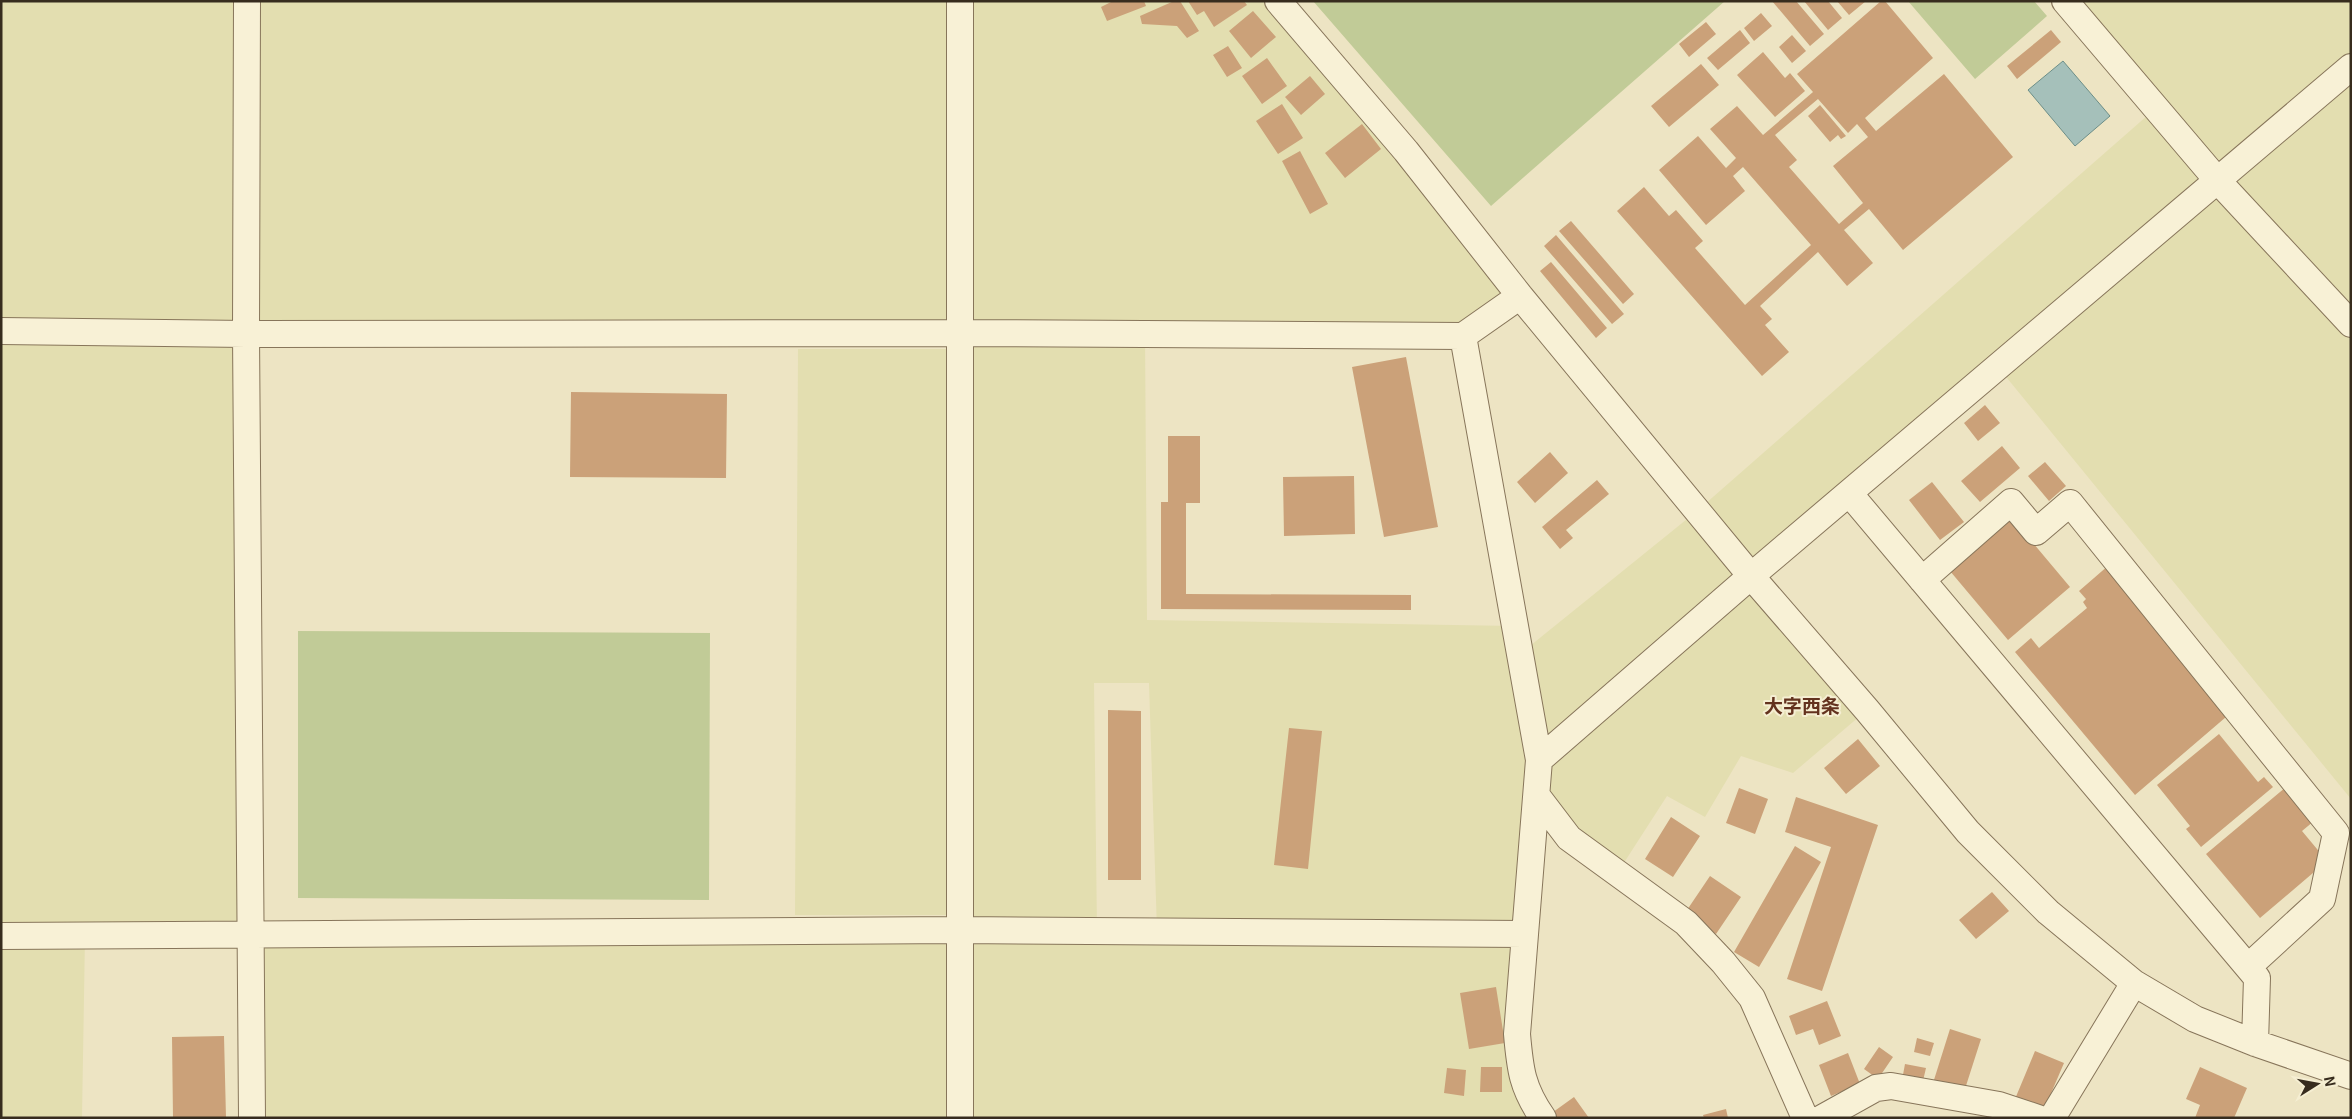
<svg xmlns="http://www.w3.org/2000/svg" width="2352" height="1119" font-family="Georgia,'Noto Sans JP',serif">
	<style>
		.farmland { fill: #e3deb0; fill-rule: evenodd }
		.green { fill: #c1cb97 }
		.water { fill: #a5c0ba; stroke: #6c8e88 }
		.building { fill: #cba179; fill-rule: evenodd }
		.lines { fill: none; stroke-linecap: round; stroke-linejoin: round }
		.minor-casing { stroke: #87755a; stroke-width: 28 }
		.minor { stroke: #f8f1d6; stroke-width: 26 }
		.labels { text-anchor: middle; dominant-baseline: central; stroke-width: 4; stroke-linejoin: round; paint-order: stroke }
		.quarter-label { font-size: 19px; font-weight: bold; fill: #63321e; stroke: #f5eed2 }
	</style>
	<rect width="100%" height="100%" fill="#ede4c3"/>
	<!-- farmland -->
	<path class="farmland" d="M1,1h1277l242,295 -57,40 -318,-2 2,286 368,6 5,28 177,-143 459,-403 -91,-107h286v798l-353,-432 -247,209 116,134 -74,63 -52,-17 -36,61 -38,-21 -49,76 -81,-75 -20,237 26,84h-1291l-1,-181 -166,-1 -3,182h-81zM960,333l-1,597 -708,6 -5,-602zM1094,683h55l8,248h-60z
		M798,349h148v566h-151z"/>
	<!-- green -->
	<path class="green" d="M1313,1h412l-234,205z
		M1908,1h126l13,15 -72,63z
		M298,631l412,2 -1,267 -411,-2z"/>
	<!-- water -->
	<path class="water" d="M2063,61l47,55 -35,30 -47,-56z"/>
	<!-- building -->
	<path class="building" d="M1113,1h31l2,5 -39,15 -6,-14z
		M1174,1h6l19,30 -12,7 -10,-12 -35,-2 -2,-8z
		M1188,1h56l3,4 -33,22 -10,-16 -7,4z
		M1772,1h24l28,33 -14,12z
		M1804,1h24l14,17 -14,12z
		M1837,1h29l-17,14z
		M1881,1h4l48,57 -68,60 11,13 68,-57 69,83 -110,93 -34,-41 -25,21 29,33 -26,23 -29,-34 -58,54 12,13 -7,6 24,27 -27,24 -145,-165 27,-24 25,29 7,-6 27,31 -8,7 50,57 66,-60 -68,-78 -10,9 12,15 -39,34 -47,-55 39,-34 28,32 10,-10 -26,-29 27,-23 26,29 50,-43 -16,-18zM1818,99l30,34 9,-9 11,13 -35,29 30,37 -24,21 -50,-57 8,-7 -22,-25z
		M1253,11l23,26 -25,21 -22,-27z
		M1761,13l11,13 -18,15 -10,-13z
		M1706,22l10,12 -27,23 -10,-13z
		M1740,30l10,13 -32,27 -11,-12z
		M2051,30l10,12 -44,37 -10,-13z
		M1792,35l14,16 -14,12 -13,-16z
		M1228,46l14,22 -15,9 -14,-22z
		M1763,52l22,26 5,-5 15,18 -30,26 -38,-42z
		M1267,58l20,28 -25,18 -20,-28z
		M1701,64l18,21 -50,42 -18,-21z
		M1310,76l15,18 -24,21 -16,-18z
		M1282,104l21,34 -25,16 -22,-33z
		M1820,105l26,31 -5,3 -3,-4 -8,7 -22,-26z
		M1362,124l19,25 -36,29 -20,-25z
		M1300,151l28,53 -18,10 -28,-53z
		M1571,221l63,73 -11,10 -64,-73z
		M1556,235l68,79 -12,10 -68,-78z
		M1551,262l56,66 -11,10 -56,-67z
		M1406,357l32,170 -54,10 -32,-170z
		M571,392l156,2 -1,84 -156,-1z
		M1985,405l15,18 -22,18 -14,-18z
		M1168,436h32v67h-14v91l225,1v15l-250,-1v-107h7z
		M2002,446l18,22 -40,34 -19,-21z
		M1550,452l18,21 -33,30 -18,-21z
		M2045,462l21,24 -17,15 -21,-25z
		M1354,476l1,58 -71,2 -1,-59z
		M1597,480l12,14 -43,36 7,8 -13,11 -18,-22z
		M1932,482l32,40 -24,18 -31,-40z
		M2012,518l58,69 -62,53 -58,-69z
		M2109,565l124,146 -98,84 -120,-143 16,-14 8,10 48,-40 -4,-6 3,-3 -7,-8z
		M1108,710l33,1v169h-33z
		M1289,728l33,3 -14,138 -34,-4z
		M2219,734l39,48 6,-5 9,10 -72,60 -15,-18 4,-3 -33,-41z
		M1858,739l22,27 -34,28 -22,-26z
		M2286,787l28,34 -12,10 25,30 -67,57 -54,-64z
		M1739,788l29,11 -13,35 -29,-11z
		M1796,797l82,28 -56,166 -35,-12 44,-132 -46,-15z
		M1671,817l29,19 -27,41 -28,-18z
		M1795,846l26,16 -62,105 -25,-15z
		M1710,876l31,21 -25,37 -31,-21z
		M1992,892l17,19 -33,28 -17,-19z
		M1496,987l9,56 -36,6 -9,-56z
		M1827,1001l14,35 -22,9 -6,-16 -17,6 -7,-19z
		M1950,1029l31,10 -17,53 -31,-9z
		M224,1036l2,82h-53l-1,-81z
		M1917,1038l17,5 -4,13 -16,-4z
		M1879,1047l14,10 -15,22 -14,-10z
		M2035,1051l29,12 -21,49 -28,-13z
		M1848,1053l12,31 -29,12 -12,-31z
		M1905,1064l21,4 -4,17 -20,-5z
		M1481,1067h21v25h-22z
		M2200,1067l47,21 -13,30h-39l5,-13 -14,-6z
		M1447,1068l19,2 -2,26 -20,-3z
		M1574,1097l15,21h-38l-2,-3z
		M1726,1109l2,9h-24l-1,-3z"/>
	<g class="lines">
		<!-- minor casing -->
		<g class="minor-casing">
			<path id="minor" d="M247,1l-1,333 6,784
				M960,1v1117
				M1278,1l128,150 114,145 231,280 116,134 101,122 80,80 86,71 61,36 60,24 96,33
				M2065,1l153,180 133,143
				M1520,296l-57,40 76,424 -22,274c3,35 5,54 26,84
				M1,331l245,3 714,-1 503,3
				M1849,493l408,485 -2,65
				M1922,580l89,-78 25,30 34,-29 266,330 -14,66 -74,68
				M1539,760l212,-184 600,-509
				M1537,796l32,42 117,85 37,39 29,36 53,120
				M1,936l958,-6 565,4
				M1822,1118l54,-30 15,-2 108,19 39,13
				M2052,1118l82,-135"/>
		</g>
		<!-- minor -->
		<use href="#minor" class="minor"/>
	</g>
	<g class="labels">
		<!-- quarter labels -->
		<g class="quarter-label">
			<text x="1802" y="704">大字西条</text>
		</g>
	</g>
	<!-- border -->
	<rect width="2352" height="1119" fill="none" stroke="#372c1e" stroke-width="5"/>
	<!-- north arrow -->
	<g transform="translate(2317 1084) rotate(79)" stroke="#f5eed2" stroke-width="4" paint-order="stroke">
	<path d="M0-4L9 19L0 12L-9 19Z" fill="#372c1e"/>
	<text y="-8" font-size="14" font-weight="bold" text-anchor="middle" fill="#372c1e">N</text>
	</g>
</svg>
